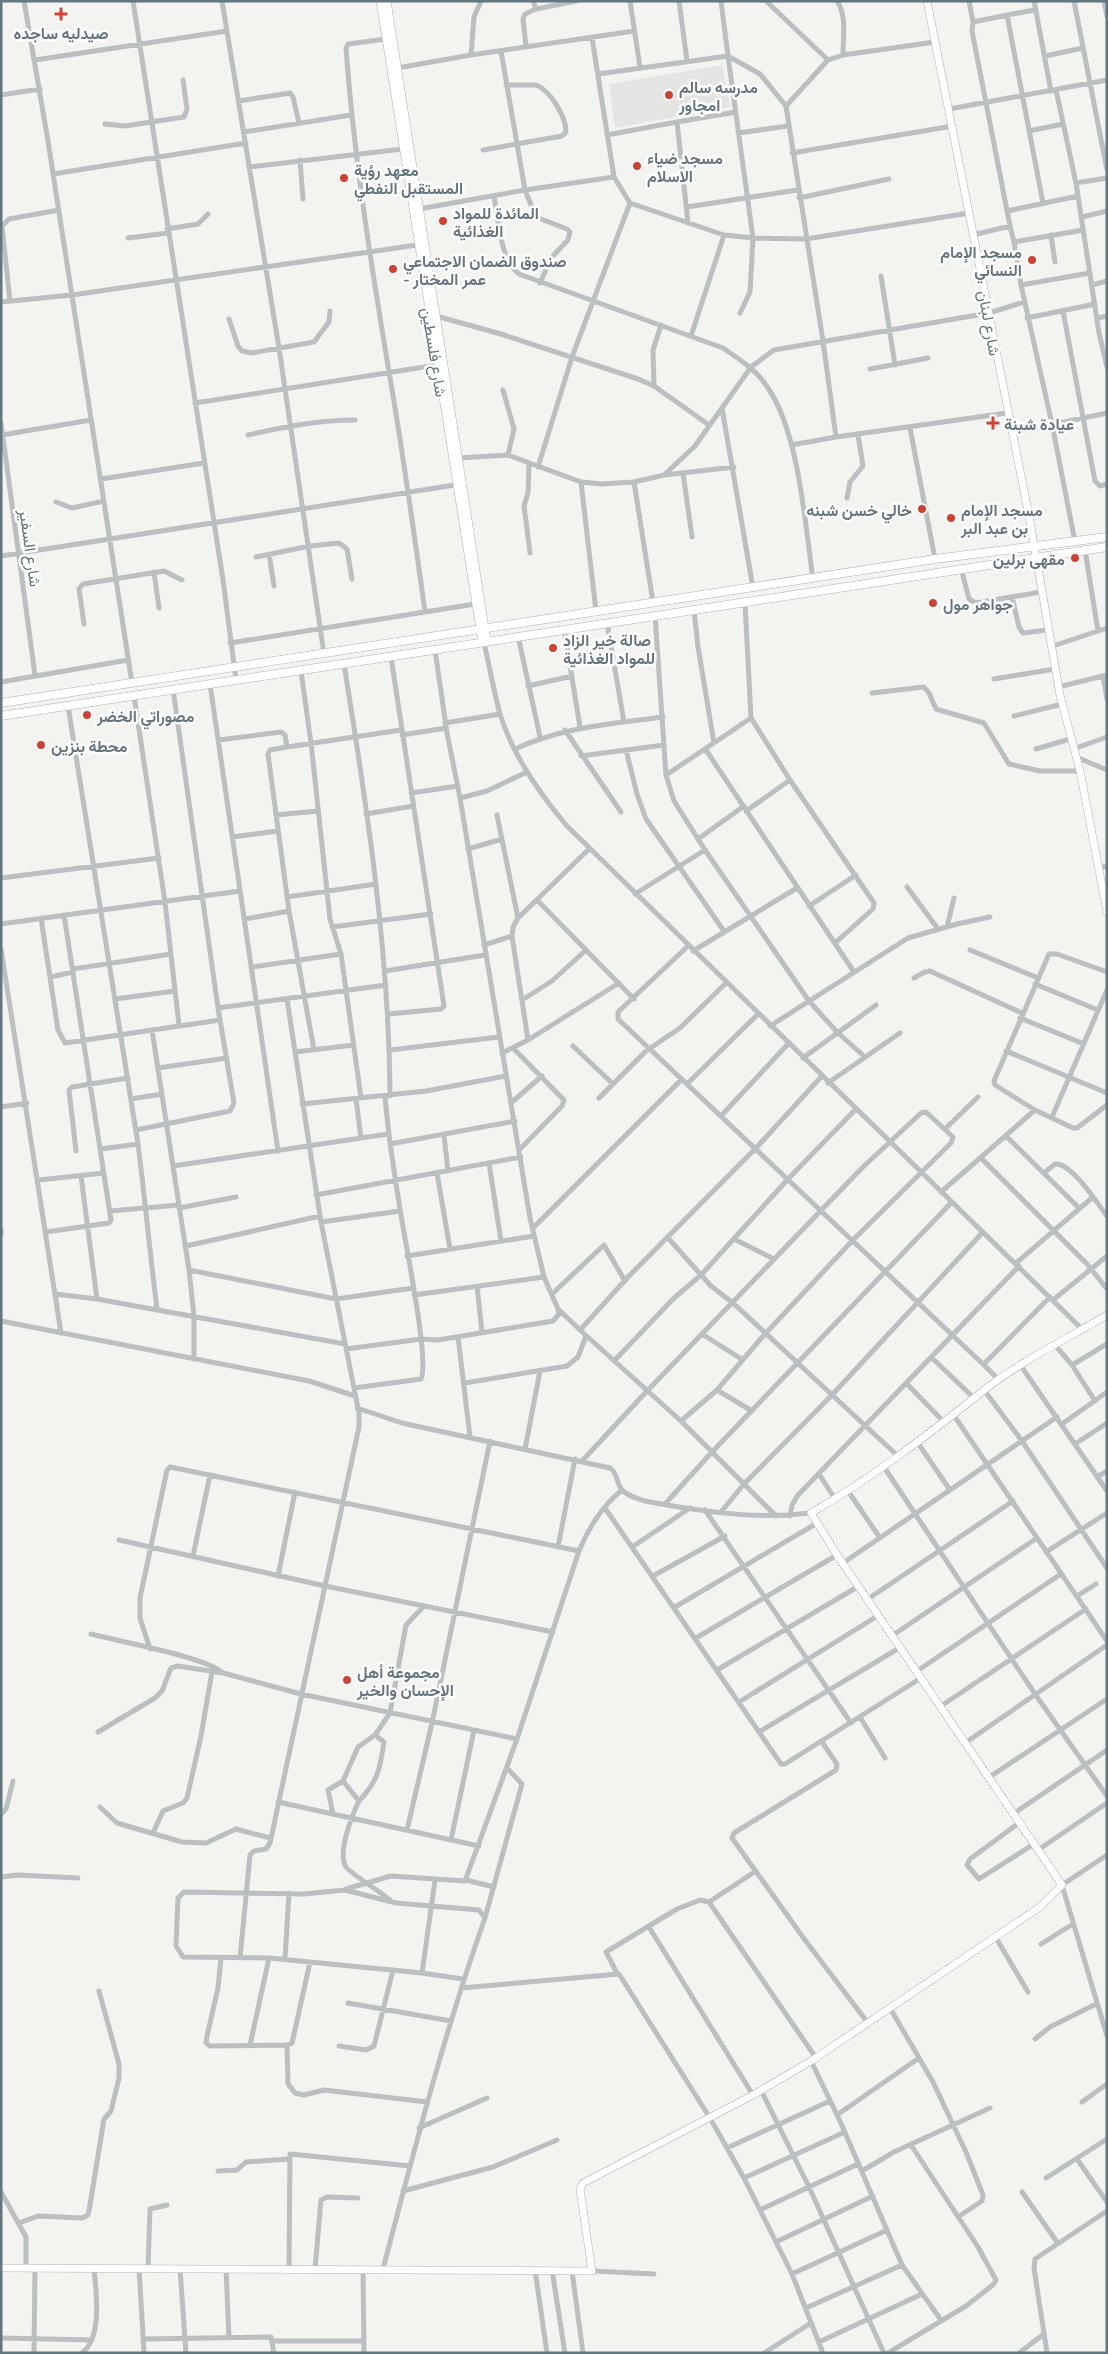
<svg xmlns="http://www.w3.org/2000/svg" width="1108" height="2354" font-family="'Exo 2',Vazirmatn,sans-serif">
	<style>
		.built { fill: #e4e5e3 }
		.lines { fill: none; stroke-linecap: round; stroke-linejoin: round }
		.secondary-casing { stroke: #acb3b6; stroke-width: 8 }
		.primary-casing { stroke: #aeb3b6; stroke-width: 9 }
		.street { stroke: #babfc1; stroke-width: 5 }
		.secondary { stroke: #fff; stroke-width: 7 }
		.primary { stroke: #fff; stroke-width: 8 }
		.poi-dot { fill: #d63f2d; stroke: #fff; stroke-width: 2 }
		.labels { text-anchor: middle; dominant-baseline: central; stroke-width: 5; stroke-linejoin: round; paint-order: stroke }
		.poi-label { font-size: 16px; font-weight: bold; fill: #64767f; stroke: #fff; text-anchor: start }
		.street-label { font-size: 16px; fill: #64767f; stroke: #fff }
	</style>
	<rect width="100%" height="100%" fill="#f3f3ef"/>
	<!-- built -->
	<path class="built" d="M722,65l8,42 -115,21 -6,-44z"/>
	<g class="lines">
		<!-- secondary casing -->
		<g class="secondary-casing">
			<path id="secondary" d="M380,1l102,641
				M387,1l100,640
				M927,1l102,515 31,179 20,76 27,141
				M1,2268l591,3 -12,-82 3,-6 170,-88 58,-34 229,-154 22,-22 -225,-330 -26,-42c59,-34 113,-75 167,-118 39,-32 85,-54 129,-80"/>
		</g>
		<!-- primary casing -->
		<g class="primary-casing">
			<path id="primary" d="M1,703l934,-144 172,-22
				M1,716l1106,-169"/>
		</g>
		<!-- street -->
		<path class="street" d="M24,1l24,140 84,542
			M133,1l90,579 13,100
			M222,1l57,347 45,306
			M533,1l3,8
			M630,1l10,66
			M679,1l8,60
			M721,1l7,55 32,18 26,32 37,235 13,96 171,-24
			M766,1l62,59 15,-5 92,-13
			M837,1c10,14 6,37 6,54
			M969,1l4,21 -1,9 38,195
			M1034,1l17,90
			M1074,1l33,169
			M1104,1l3,15
			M1007,15l28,-5
			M973,22l34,-7 36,188
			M592,38l22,139 16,26 94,32 29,3 53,1 163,-26
			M386,39l-38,5 -2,4c8,109 25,216 43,324 14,80 25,160 36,240
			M526,46l-3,-27 2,-5 11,-5 41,-8
			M501,51l24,139 11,27 31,12 3,3 -2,8 -17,18 -11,25
			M471,55l3,-38 7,-16
			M1045,56l38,-8
			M35,60l192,-29
			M397,68l74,-13 163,-24
			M598,74l130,-18 25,182 -3,54 -10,21
			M1056,90l20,93 23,150 8,34
			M1,95l39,-6
			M239,101l51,-8 3,4 6,26
			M786,106l42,-46
			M949,109l158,-29
			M105,124l20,2 59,-9 3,-8 -4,-29
			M1029,131l34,-7
			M244,132l107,-17
			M738,133l50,-7
			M607,135l70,-13
			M483,150l79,-14 4,-4c0,-15 -15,-41 -30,-47h-30
			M792,153l161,-27
			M300,160l3,39
			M249,167l154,-18
			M53,174l193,-31
			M1076,183l31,-5
			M494,197c5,24 5,60 25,77l204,74c17,12 34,22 45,40 31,45 37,136 45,191
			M799,198l90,-19
			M687,207l110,-17
			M419,209l106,-19 89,-13
			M1007,211l71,-15
			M1082,217l25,-6
			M688,223l-11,-101 59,-10
			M167,229l31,-5 10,-10
			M973,235l37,-9 4,16 69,-12
			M1051,235l4,27
			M128,238l40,-5
			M1014,242l7,43 31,139 23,118
			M881,276l14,89
			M1021,285l69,-12
			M1092,285l15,-4
			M10,301l-8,-75 7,-7 50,-9
			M1,302l71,-7 345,-50
			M1063,311l32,170 5,5 7,-2
			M436,316l65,18 137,45 16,7 55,39
			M1027,318l68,-14
			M1098,318l9,-2
			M229,319l9,27 4,5 9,2 63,-11 15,-20 1,-11
			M691,336l33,-101
			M870,369l58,-11
			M654,386l-1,-36 8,-25
			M503,390l11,39 -6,26
			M195,403l242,-38
			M722,408l31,180
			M1,423l34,252
			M910,428l25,131
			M1011,433l96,-20
			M2,435l89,-15
			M248,435c36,-8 70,-15 107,-15
			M791,445l45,-8
			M459,458l49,-3 73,27 21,2 32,-2 30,-7 31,-29 56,-79 23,-17 215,-37 35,-11
			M529,464l-1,29 -4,13 6,47
			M538,467l34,-110 58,-154
			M683,473l9,64
			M665,475l69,-8
			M101,479l103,-16
			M581,482l15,129
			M634,482l19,120
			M847,498l3,-16 13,-16 -5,-31
			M56,502l16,6 32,-7
			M1085,550l13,81 9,-3
			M269,554l5,32
			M1,556l454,-71
			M256,557l54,-11 29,-3 8,6 5,30
			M961,568l8,31 7,4 65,-11
			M154,572l5,36
			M1012,597l7,30 4,6 24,-3
			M745,603l6,115 39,62 84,123 -1,6 -38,34
			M694,610l4,37 16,96
			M655,615l11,160 8,26 31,49 104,151 28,31 28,25
			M607,623l17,99
			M84,624l-5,-35 4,-5 81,-13 18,9
			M564,629l16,98
			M518,636l22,101
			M482,642l3,5c5,22 9,45 15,67 13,42 39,79 67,112l515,503
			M230,643l245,-39
			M1050,647l48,-16
			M344,664c23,143 45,286 46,432
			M301,671l10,72 19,176 11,35 20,144
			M1103,676l4,23
			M994,679l61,-10
			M1,682l127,-22
			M210,684l68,467
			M528,686l44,-10
			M1058,687l49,-12
			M872,693l52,-6 5,6 7,16 48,14 25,41 31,7h40
			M134,696l31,206 14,123
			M68,706l70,438 -37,5
			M1014,716l48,-12
			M445,723l55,-9
			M565,730l56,82
			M402,735l44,-7
			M219,740l62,-8 4,3 2,12
			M515,749c48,-22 96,-25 148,-32
			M1036,749l34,-10
			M1073,749l34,-12
			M626,750l11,44 9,25 78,112
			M706,750l148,222
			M581,756l83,-11
			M1076,757l31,13
			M666,775l85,-57
			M411,793l47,-7
			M460,798l27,-7 40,-19
			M746,811l44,-31
			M366,814l47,-8
			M276,815l42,-4
			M497,815l21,103
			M232,837l46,-6
			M698,839l46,-33
			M468,849l34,-10
			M1099,868l8,-2
			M1,878l158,-20
			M907,887l31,42
			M635,894l70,-44
			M287,897l89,-13
			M537,900l97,99
			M809,906l47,-31
			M41,918l17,112 7,13 155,-23
			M245,919l44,-8
			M1,924l239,-33
			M332,927l99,-13
			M947,927l7,-29
			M484,945l28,-9
			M688,946l-70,66v7l366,346
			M1,949l60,384
			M970,950l68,28
			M693,951l104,-63
			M252,967l89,-13
			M73,969l98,-15
			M385,971l100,-16
			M1107,972l-50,-18h-8l-55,127 1,4 40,25 38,18h4l30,-23
			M51,977l22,-5
			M914,978l11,-6 5,-1 92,42
			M1035,984l63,26
			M115,999l60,-8
			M522,1000l30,-19 34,-31
			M218,1008l168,-23
			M389,1014l52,-5 3,-3 -53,-349
			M1020,1018l64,26
			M770,1026l138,-88 49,-14 33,-7
			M152,1030l37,240 5,46v43
			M528,1040l-16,-104 1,-9 5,-9 71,-69
			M573,1046l40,38
			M513,1048l51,52 -2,6 -42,43
			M314,1050l-25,-139 -21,-157 2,-4 17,-3 114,-17
			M390,1050l109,-13
			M1006,1051l101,42
			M295,1052l59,-7
			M502,1053l26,-13 91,-57
			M803,1058l73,-53
			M158,1068l69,-10
			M828,1083l72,-50
			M687,1084l71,-70
			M599,1098l47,-47 34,-23 46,-45
			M131,1099l31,-5
			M356,1099l5,39
			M512,1102l30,-26
			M302,1104l124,-13 80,-15
			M1,1107l26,-4
			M721,1116l67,-72
			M1052,1117l55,-127
			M945,1129l33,-32
			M136,1130l94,-19 4,-8 -16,-95 -45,-319
			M444,1135l4,36
			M1006,1136l73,72
			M138,1144c7,55 12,110 19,165
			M390,1144l125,-23
			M76,1151l-7,-61 3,-3 56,-9
			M981,1158l106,106 20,25
			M489,1163l12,78
			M173,1166l215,-32
			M437,1173l13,76
			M1044,1173l11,-9c16,-2 43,40 52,52
			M81,1176l16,123
			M39,1180l65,-7
			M941,1192l94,-82
			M316,1195l205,-38
			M179,1208l57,-11
			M110,1211l69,-6
			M321,1222l79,-11
			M533,1228l149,-149
			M1,1229v6
			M46,1232l63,-9 2,-3 -47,-305
			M668,1238l43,48 22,17 166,154
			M734,1239l40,20
			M186,1246l134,-30
			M407,1256l127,-20
			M1016,1263l77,-66
			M189,1270l147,29 77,-11
			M477,1286l5,46
			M55,1294l42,5 248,45
			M552,1294l52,-49 21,36
			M414,1295l130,-18
			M1053,1300l54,-44
			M558,1309l22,21 48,-53 128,-129 65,-71
			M1,1321l308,60 46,15
			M580,1330l101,91 95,95
			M702,1334l41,26
			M458,1337l12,100
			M1054,1344l18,21 23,36
			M346,1349l75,-10 17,1 115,-19 6,-7 -1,-5 -14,-32 -14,-59 -70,-420 -13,-65 -12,-83
			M931,1357l43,41
			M615,1360l59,-62 27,-23 87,-96 68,-70
			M1072,1365l35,-21
			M1021,1366l86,125
			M999,1380l-14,-14v-3l65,-66
			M465,1383l102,-17 11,-9 8,-21
			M906,1383l38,39
			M354,1388l67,-9c9,-18 -17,-142 -21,-170 -6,-37 -12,-75 -15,-113
			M717,1390l35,21
			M984,1390l38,51 85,127
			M357,1408l45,15 208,45c8,5 6,15 12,22 5,6 15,8 23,11 54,10 110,19 166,12
			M953,1414l154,227
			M1062,1424l45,-32
			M918,1443l32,47
			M1075,1444l32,-21
			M525,1449l15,-78
			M582,1461l65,-70 215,-223 59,-55 5,-1 27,25 -2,6 -98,97 -88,94 -48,56 -36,31
			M884,1467l151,227 72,102
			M819,1474l16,25
			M1097,1477l10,-6
			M848,1491l32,47
			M665,1504l47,-52 240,-250
			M605,1508l176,256h4l136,-86
			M705,1510l146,213
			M721,1512l23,-28 88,-89 151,-163
			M790,1516l2,-11 6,-10 221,-229
			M119,1540l206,46 228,46
			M558,1547l17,-88
			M632,1547l58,-39
			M1046,1552l61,-39
			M193,1556l17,-81
			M843,1563l214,-146
			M278,1576l17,-84
			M653,1576l72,-40
			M1077,1596l19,-12
			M868,1599l145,-98
			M675,1607l142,-84
			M91,1634c26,7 115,23 132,39
			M893,1635l144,-97
			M696,1638l141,-83
			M150,1649l-10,-31v-20l27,-128 3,-3 409,84c9,-22 24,-46 43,-61
			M717,1670l142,-84
			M917,1671l144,-97
			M739,1702l140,-87
			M941,1706l145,-97
			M860,1717l25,41
			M98,1732l57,-34 7,-7 9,-23 7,-2 45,7 78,21 216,45 62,-188
			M759,1732l142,-85
			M822,1742l15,22 -1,6 -102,63 -2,5 73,102 63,83
			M965,1743l142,-98
			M988,1778l119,-79
			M343,1781l16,20c-7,14 -22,52 -13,66 4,6 36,26 44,33
			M359,1801c19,-20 21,-32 25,-59l-9,-7
			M278,1802l201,44
			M100,1807l17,16 65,19 24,1 30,-14 34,9
			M1,1814l5,-5 7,-28
			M333,1814l-5,-24 15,-9 15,-34 17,-12 15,-22 16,-88 18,-19
			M1013,1814l94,-64
			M1019,1823l-49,36 -3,6 12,14 55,-35
			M407,1830l25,-107 58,-282
			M153,1833l10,-22 20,-8 4,-5 14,-62 11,-64
			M451,1840l23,-110
			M1038,1850l69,-47
			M1107,1855l-45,30 45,151
			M1,1877l17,-2 60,3
			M466,1880l28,7
			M346,1889l45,-13 74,5 52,-142
			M709,1902l107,156
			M485,1918l37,-134 -15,-16
			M649,1927l104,168
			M996,1938l32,54
			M1041,1944l32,-20
			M221,1958l-3,30 -11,48 -1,7 4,3 77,-1 5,-2 18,-81
			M240,1958l10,-103 4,-4 12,-2 4,-6 89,-416v-14l-38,-191 -34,-223
			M285,1959l4,-66
			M422,1973l13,-93
			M617,1973l-11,-21 71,-43 23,-9 9,2 47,-31
			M461,1988l158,-14 91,144 34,60 48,96 31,79
			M348,2003l103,18
			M890,2008l43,74 33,70 17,43 -1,6 -24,16
			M1035,2039l15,-12 46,-23
			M250,2045l19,-87
			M287,2045l1,39 7,9 9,2 20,-5 103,12
			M339,2046l27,4 8,-4 19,-76
			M811,2061l29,60 62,144 39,55
			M761,2090l48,97 75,166
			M1082,2102l25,-18
			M837,2115l82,-57
			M419,2128l68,-30
			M727,2148l103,-47
			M1077,2159l30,43
			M218,2171l19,-1 9,-8 43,-3
			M862,2171l32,-19 96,-44
			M744,2178l101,-46
			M1046,2178l61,-39
			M403,2191l90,-24 64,-27
			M1,2192l25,45v31
			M1022,2192l35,50
			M760,2210l98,-46
			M19,2223l19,-7 44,2 6,-3 1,-4 15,-92 7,-8 8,-33v-14l-20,-73
			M776,2242l97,-46
			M139,2268l5,85
			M148,2269l2,-60 17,-4
			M180,2269l6,84
			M226,2269l3,69
			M289,2269l1,-115 120,12
			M315,2269l6,-69 6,-3 31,1
			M363,2269l1,84
			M383,2269c31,-118 61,-236 102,-351l-6,-8 -83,-7 -51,-13 -41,4 -120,-2 -6,6 -2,48 7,11 86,1 153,15 41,6
			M535,2270l12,83
			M552,2270l13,83
			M572,2271l11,82
			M592,2271l62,3
			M792,2274l95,-44
			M806,2308l96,-43
			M1,2338l91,2
			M143,2339l128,-2 3,16
			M273,2341h90
			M819,2342l103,-48
			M34,2353l1,-85
			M82,2353c21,-16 14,-62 12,-85
			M764,2353l47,-30
			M888,2353l78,-47 28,-22 2,-4 -18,-33 -67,-102
			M1019,2353l25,-19
			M1047,2353l-13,-85 1,-9 72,-48"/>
		<!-- secondary -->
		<use href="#secondary" class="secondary"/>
		<!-- primary -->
		<use href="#primary" class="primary"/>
	</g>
	<!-- markers -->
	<g class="poi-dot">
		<path d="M58.5 6.5h5v5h5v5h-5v5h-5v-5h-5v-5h5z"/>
		<circle cx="669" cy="95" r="5"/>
		<circle cx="637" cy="166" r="5"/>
		<circle cx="344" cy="178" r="5"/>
		<circle cx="443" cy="221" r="5"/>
		<circle cx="1032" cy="260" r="5"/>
		<circle cx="393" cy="269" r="5"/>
		<path d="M990.5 415.5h5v5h5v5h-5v5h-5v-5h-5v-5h5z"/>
		<circle cx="922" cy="509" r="5"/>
		<circle cx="951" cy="518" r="5"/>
		<circle cx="1075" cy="558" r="5"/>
		<circle cx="933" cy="603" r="5"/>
		<circle cx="553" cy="648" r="5"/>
		<circle cx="87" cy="715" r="5"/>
		<circle cx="41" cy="745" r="5"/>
		<circle cx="347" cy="1680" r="5"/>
	</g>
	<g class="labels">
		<!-- poi labels -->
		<g class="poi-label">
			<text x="61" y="32" text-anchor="middle">صيدليه ساجده</text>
			<text x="679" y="86">مدرسه سالم<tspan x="679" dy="18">امجاور</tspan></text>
			<text x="647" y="157">مسجد ضياء<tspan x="647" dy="18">الاسلام</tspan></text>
			<text x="354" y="169">معهد رؤية<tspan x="354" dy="18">المستقبل النفطي</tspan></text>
			<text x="453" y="212">المائدة للمواد<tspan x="453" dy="18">الغذائية</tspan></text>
			<text x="1022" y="251" text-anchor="end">مسجد الإمام<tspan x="1022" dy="18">النسائي</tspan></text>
			<text x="403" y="260">صندوق الضمان الاجتماعي<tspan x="403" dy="18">- عمر المختار</tspan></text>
			<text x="1004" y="423">عيادة شبنة</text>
			<text x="912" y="509" text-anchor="end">خالي خسن شبنه</text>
			<text x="961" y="509">مسجد الإمام<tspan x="961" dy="18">بن عبد البر</tspan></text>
			<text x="1065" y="558" text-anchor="end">مقهى برلين</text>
			<text x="943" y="603">جواهر مول</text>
			<text x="563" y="639">صالة خير الزاد<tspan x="563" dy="18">للمواد الغذائية</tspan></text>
			<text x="97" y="715">مصوراتي الخضر</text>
			<text x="51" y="745">محطة بنزين</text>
			<text x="357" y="1671">مجموعة أهل<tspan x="357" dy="18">الإحسان والخير</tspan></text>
		</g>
		<!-- street labels -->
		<g class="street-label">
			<text transform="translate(990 323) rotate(80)">شارع لبنان</text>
			<text transform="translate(435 352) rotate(81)">شارع فلسطين</text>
			<text transform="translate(31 548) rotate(82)">شارع السفير</text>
		</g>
	</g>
	<!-- border -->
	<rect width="1108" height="2354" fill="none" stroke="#64767f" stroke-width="5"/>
</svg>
